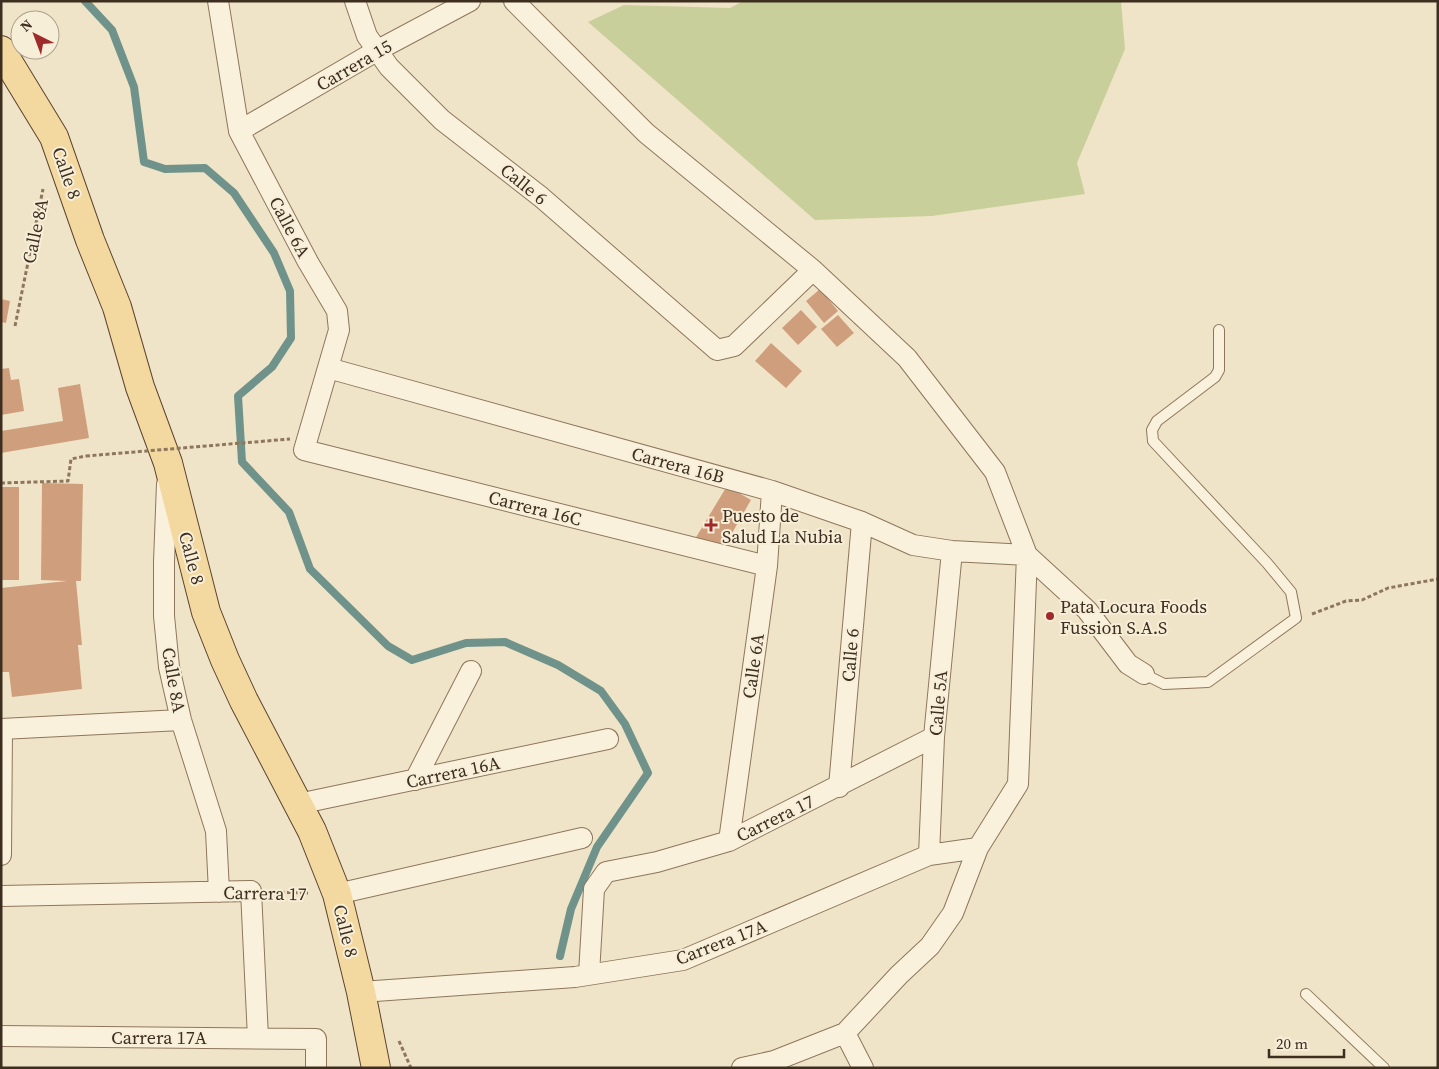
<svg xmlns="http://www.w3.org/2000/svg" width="1439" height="1069" font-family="'Source Serif 4',serif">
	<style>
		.green { fill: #c9cf9b }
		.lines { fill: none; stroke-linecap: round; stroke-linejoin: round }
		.stream { stroke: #6f938a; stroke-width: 8 }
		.building { fill: #cf9f7d }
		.service-casing { stroke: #8d765c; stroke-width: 12 }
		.minor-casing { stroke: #8d765c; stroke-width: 22 }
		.primary-casing { stroke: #5b4430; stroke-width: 30 }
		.path { stroke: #8d765c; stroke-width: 3; stroke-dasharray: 4 2.5; stroke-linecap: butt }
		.service { stroke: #faf1dc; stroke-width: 10 }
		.minor { stroke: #faf1dc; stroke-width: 20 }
		.primary { stroke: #f3d9a0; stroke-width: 28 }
		.path-bridge { stroke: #8d765c; stroke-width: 3; stroke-dasharray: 4 2.5; stroke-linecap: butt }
		.poi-dot { fill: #9e2a2b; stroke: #f7eed8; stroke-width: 2 }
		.labels { text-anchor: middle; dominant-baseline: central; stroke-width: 4; stroke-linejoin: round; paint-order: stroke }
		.street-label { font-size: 18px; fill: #3d2e20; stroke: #f7eed8 }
		.poi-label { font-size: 18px; fill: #3d2e20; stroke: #f7eed8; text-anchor: start }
	</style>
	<rect width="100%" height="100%" fill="#f0e4c8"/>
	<!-- green -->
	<path class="green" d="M743,1h378l4,48 -48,114 8,31 -153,22 -117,4 -227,-198 36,-17 106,3z"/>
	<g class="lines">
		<!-- stream -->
		<path class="stream" d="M85,1l27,29 22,57 10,75 21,7 40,-1 29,25 40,60 16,38 1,47 -19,29 -34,29 4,66 47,50 21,57 78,77 24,14 54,-17 39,-1 53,23 43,26 24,33 23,49 -51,74 -26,62 -11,47"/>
	</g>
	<!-- building -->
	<path class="building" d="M820,289l18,22 -14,12 -18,-22z
		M1,299l9,2 -4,22 -5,-1z
		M801,310l16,17 -19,18 -16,-17z
		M838,315l16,18 -17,14 -16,-18z
		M771,343l31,28 -16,17 -31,-27z
		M9,368l2,12 8,-1 5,32 -23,4v-46z
		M80,384l9,54 -88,15v-22l62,-10 -5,-33z
		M42,483l41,1 -2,97h-5l6,64h-4l4,44 -70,8 -3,-25h-8v-84l66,-7 -26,-1z
		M727,486l24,14 -31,54 -25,-15z
		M1,487h18v93h-18z"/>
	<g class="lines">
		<!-- service casing -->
		<g class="service-casing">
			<path id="service" d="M1144,674l20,10 44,-2 88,-64 -5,-26 -24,-29 -114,-122 -1,-11 5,-9 58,-44 4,-7v-40
				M1306,994l78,74"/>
		</g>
		<!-- minor casing -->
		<g class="minor-casing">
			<path id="minor" d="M218,1l21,130 69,131 29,49 2,19 -35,120 463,116
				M355,1l12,35 22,31 53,53 99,77 176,153 17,-4 79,-76
				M514,1l132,132 167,137 94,88 88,114 32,83 -9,229 -40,64 -25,65 -23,33 -31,29 -54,58 -71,28 -32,7
				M239,131l139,-81 92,-49
				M328,368l444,123 90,31 51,23 39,6 75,4 60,55 41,54 16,10
				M167,484l-3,78v54l5,51 12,53 35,111 3,61
				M1,729l180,-9
				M415,780l56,-109
				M839,787l23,-265
				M298,804l310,-65
				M729,841l38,-275 5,-75
				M1,855l1,-126
				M929,855l5,-118 18,-186
				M337,894l245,-56
				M1,896l250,-5 7,147
				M589,974l5,-85 12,-17 51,-10 72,-21 205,-104
				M361,992l214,-15 108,-17 246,-105 49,-7
				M845,1033l18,35
				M1,1036l315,3v29"/>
		</g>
		<!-- primary casing -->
		<g class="primary-casing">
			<path id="primary" d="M1,50l53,87 36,103 27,67 23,80 28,76 38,149 19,48 19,41 68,130 25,63 24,98 15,76"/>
		</g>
		<!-- path -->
		<path class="path" d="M15,326l28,-137
			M1,483l67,-2 3,-22 15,-3
			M1312,614l34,-13 16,-1 26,-12 50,-9
			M274,892l34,1
			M399,1041l12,27"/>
		<!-- service -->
		<use href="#service" class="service"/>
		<!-- minor -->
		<use href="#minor" class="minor"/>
		<!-- primary -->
		<use href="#primary" class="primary"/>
		<!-- path-bridge -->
		<path class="path-bridge" d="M86,456l204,-17"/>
	</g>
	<!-- markers -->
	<g class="poi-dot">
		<path d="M708.5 517.5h5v5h5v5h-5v5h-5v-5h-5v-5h5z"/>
		<circle cx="1050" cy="616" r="5"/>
	</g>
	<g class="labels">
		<!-- street labels -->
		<g class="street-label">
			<text transform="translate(354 65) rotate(-30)">Carrera 15</text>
			<text transform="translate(67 173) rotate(71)">Calle 8</text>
			<text transform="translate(524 184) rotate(39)">Calle 6</text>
			<text transform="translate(290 227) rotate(62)">Calle 6A</text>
			<text transform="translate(35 231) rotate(-78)">Calle 8A</text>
			<text transform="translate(678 465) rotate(15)">Carrera 16B</text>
			<text transform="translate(535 508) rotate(14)">Carrera 16C</text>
			<text transform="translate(192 558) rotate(75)">Calle 8</text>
			<text transform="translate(850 655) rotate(-85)">Calle 6</text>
			<text transform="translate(753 666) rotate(-82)">Calle 6A</text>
			<text transform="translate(174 680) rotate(80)">Calle 8A</text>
			<text transform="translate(938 703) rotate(-85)">Calle 5A</text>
			<text transform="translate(453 772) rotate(-12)">Carrera 16A</text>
			<text transform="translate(775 818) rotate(-26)">Carrera 17</text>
			<text transform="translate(265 893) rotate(1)">Carrera 17</text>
			<text transform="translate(346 931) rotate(76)">Calle 8</text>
			<text transform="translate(721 942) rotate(-21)">Carrera 17A</text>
			<text x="159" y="1037">Carrera 17A</text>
		</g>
		<!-- poi labels -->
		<g class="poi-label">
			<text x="722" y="515">Puesto de<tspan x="722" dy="21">Salud La Nubia</tspan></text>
			<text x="1060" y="606">Pata Locura Foods<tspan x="1060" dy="21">Fussion S.A.S</tspan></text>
		</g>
	</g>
	<!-- border -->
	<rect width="1439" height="1069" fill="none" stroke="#3d2e20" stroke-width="5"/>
	<!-- north arrow -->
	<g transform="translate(35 35) rotate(318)"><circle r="24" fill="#f7eed8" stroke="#ada18e"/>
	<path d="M0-4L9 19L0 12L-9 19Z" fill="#9e2a2b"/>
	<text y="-8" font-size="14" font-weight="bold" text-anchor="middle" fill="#3d2e20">N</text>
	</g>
	<!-- scale -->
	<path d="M1269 1049v8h75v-8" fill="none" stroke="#3d2e20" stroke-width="2.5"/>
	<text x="1276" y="1049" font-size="15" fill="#3d2e20" stroke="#f7eed8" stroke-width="4" paint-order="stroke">20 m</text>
</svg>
